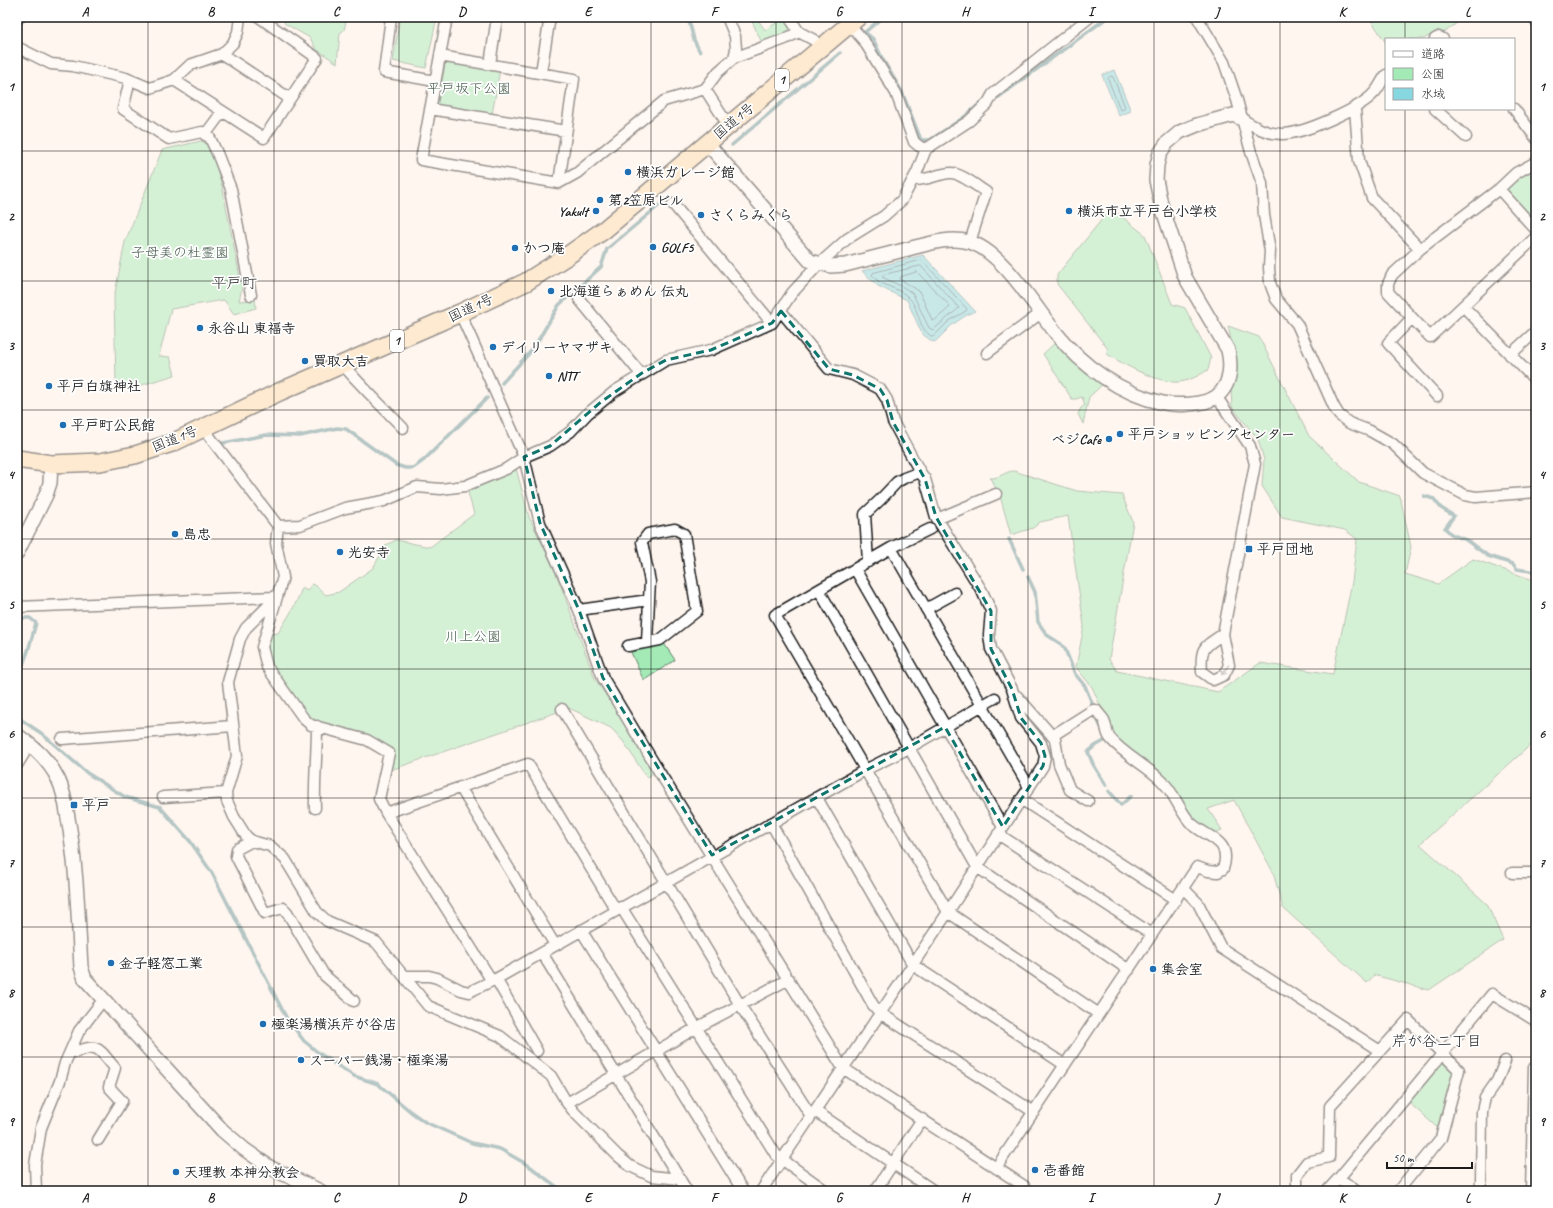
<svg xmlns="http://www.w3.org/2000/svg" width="1553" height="1208" font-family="Caveat,'Klee One',sans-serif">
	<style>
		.green { fill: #a3eab7; stroke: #60836a }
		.water { fill: #86d7e0; stroke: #5c8c92 }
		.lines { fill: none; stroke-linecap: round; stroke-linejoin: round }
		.shore { stroke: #46676a; stroke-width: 1 }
		.stream { stroke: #5c8c92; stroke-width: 3.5 }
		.minor-casing { stroke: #1c1c1c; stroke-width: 13 }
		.tertiary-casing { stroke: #1c1c1c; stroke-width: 16 }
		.trunk-casing { stroke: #1c1c1c; stroke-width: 20 }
		.minor { stroke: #fff; stroke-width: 10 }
		.tertiary { stroke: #fff; stroke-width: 13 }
		.trunk { stroke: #fddcac; stroke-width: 17 }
		.oneway { stroke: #999 }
		.marked { fill: none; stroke: #0f766e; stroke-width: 3; stroke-dasharray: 8 5; stroke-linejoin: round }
		.grid { fill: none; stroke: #1c1c1c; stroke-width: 1; stroke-opacity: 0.55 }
		.poi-dot { fill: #1f6fb2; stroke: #fff; stroke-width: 1.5 }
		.labels { text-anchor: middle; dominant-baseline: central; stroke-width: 3.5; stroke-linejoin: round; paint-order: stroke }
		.shield { fill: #fff; stroke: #606060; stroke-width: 1 }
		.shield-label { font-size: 13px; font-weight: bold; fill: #1c1c1c }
		.park-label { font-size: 14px; fill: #445a4a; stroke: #fff }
		.street-label { font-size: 14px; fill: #1c1c1c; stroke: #fff }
		.poi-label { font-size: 14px; font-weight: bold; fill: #1c1c1c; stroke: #fff; text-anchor: start }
		.neighbourhood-label { font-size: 15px; fill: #1c1c1c; stroke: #fff }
		.neatline { fill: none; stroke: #1c1c1c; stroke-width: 1.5 }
		.grid-label { font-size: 13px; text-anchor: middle; font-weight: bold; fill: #1c1c1c }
	</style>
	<rect width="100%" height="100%" fill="#fff5ef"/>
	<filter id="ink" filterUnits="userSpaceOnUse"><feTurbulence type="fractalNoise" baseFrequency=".025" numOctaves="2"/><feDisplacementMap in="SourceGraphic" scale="8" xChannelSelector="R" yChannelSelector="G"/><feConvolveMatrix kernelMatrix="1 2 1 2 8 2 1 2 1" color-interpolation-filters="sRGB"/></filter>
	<g filter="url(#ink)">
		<!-- green -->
		<path class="green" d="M286,17h61l-3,13 -4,3 -3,30 -21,-14 -6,-11 -26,-15z
			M400,17h37l-11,51 -33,-7z
			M750,17h6l9,13 16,-10 7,3 4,8 -30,12z
			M1369,17h96l-23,17 -4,-4 -14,9h-38v4z
			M446,61l54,8 -8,46 -55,-8z
			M201,141l9,4 12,41 20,102 -3,13 16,-1 1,8 -22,6 -10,-14 -53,9 -12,47 11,1 5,18 -47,14 -12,-7 -2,-84 11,-56 37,-92z
			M1536,168v53l-30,-32 16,-13z
			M1111,208l34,27 27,69 13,4 26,50 -3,12c-9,5 -18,11 -29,12 -19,2 -58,-18 -73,-29l2,-4 -51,-65v-9z
			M1228,326l31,11 50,99 50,46 41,14 11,51 -6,27 33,10 35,-25 63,22v159l-116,104 67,60 16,36 -74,50 -55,-15 -7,8 -84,-75 -10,-36 -39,-72 -26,9 14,21 -7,5 -18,-10 -32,-45 -50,-41 -23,-52 -16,-20 8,-41 -16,-110 -28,6 -7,6 -22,7 -11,-39 -10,-18c9,1 15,-7 24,-7l63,20 45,4 11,27 -24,137 8,12 101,21 42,-29 73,11 19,-92 5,-43 -12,-9 -63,-13 -20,-31 2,-26 -6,-21 -26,-32 -1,-19 6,-20z
			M1057,341l46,43 -14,13 -6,27 -5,-10 3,-6 4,-3 -3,-8 -6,2h-4l-29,-45z
			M516,468l13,49 28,58 38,104 40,60 19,33 -7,6 -24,-37 -12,-13 -42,-20 -184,64 4,-19 -78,-28 -37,-57 -7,-15 4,-19 7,-1c9,-14 18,-28 24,-45l5,3 5,-7 3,1 11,10 13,-3 34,-24 13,-23 10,-5 34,7 44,-33 -7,-25z
			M663,642l12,18 -29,19h-3l-13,-29z
			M1443,1059l12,12 -15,59 -33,-29z"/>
		<!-- water -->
		<path class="water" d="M1114,70l17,41 -12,5 -17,-41z
			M923,255l52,56 -10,5 -13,9 -16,16 -3,1 -11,-8 -15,-34 -29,-14 -16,-15z"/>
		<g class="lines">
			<!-- shore -->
			<path class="shore" d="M1111,76l2,1 12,30 -2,3 -3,-1 -12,-30z
				M922,260l45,49 -1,2 -17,10 -16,16c-16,-8 -13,-28 -24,-39 -10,-11 -28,-11 -37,-23l1,-2z
				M921,266l38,42 -26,22 -4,-2 -16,-34 -8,-6 -23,-11 1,-2z
				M917,272l33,34 -1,2 -15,13 -2,-1 -13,-29 -19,-12 1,-2z"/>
			<!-- stream -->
			<path class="stream" d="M688,17l6,23 6,12
				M883,17l-18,15 8,7 10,21 19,32 19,48h9l33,-22 22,-19h11l112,-82
				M732,145l108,-92
				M502,383l31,-34 26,-44 42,-38 6,-18 61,-51
				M223,443l43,-8 34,1 37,-8 9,1 50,36 9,3h8l11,-8 63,-62
				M1424,496l10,3 7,9 13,8 -9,12 6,6 15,6 22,16 25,8 4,5 19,3
				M1009,539l14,30
				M1028,577l7,15 3,30 9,13 14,9 4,5 10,25 10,12 9,22
				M17,618h13l6,5 -8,28 -11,30
				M1095,715l8,16
				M17,717l24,16 46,40 38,24 35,10 30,34 22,32 74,144 18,24 16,13 34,22 24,8 33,28 14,10 47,21 28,6 28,16 34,26
				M1105,737l1,3 -11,6 -7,6 5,12 13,21
				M1109,791l12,14 10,-9"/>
			<!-- minor casing -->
			<g class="minor-casing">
				<path id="minor" d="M391,17l-7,55 51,9
					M447,17l-26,143 138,23 18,-10 87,-72 41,-12 13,-17 16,-14 2,-9 -1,-13 -8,-19
					M789,17l10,15 15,8 7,8
					M1197,17l27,45 13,38 14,52 11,31 2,32 6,36 -1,16 1,16 6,16 21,25 37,83 5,8 10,8 21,8 23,13 30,29 42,22 11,2 60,-5
					M1533,17l3,5
					M17,19l3,-2
					M849,24l15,17 32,52 18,49 5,4 7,3
					M1435,39l4,-2 4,2
					M17,47l34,17 22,2 53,12 24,10 24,-8 16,-15 32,-11 11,-11 5,-11 2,-15
					M222,54l67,44
					M440,56l134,23 -15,104
					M734,58l51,-19 14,-7
					M490,64l7,-47
					M541,72l9,-55
					M130,80l-7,29 46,30 33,-7 8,6 7,15 14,36 20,106
					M174,80l90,58 53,-80 -58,-41
					M705,89l23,36
					M1355,108l4,53 13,37 48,51
					M430,109l136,22
					M1435,109l31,28
					M1514,109l22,29
					M1242,119c13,8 25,15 40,15 21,0 78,-25 92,-41 5,-5 8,-13 12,-18
					M205,135l17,-23
					M1536,162l-20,11 -17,16 -79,60 -28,26 -4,9v8l42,45 106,-100
					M913,180c13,1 24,-6 37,-7 9,-1 28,14 36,19l-16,50
					M1499,189l37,41
					M673,204l99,119
					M579,299l62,75
					M1463,306l73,75
					M460,313l64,144 16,66 39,87 24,68 52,87 188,303 181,118v5
					M1412,318l-24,25 49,53
					M987,353l54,-40
					M1510,355l26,-24
					M343,365c19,22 40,42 60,63
					M1216,396l34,50 5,18 -32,170 6,31 -5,10 -11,5 -11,-8c-2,-25 2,-25 21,-38
					M203,428l75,98 -2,17 7,34 -21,70 5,20 37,52 7,6 56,15 22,13 -10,46 7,14 106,168
					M937,519l59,-25
					M278,526l22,-1 45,-17 39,-7 33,-14 24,2 24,-3 41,-17 18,-12 26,-11 20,-14 17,-18 28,-23 51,-31 45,-10 61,-27 20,-30 27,-29 28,-25 37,-23 18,-16 15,-28 9,-23 43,-28 19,-18 5,-9 97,-77
					M930,529l-39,19 -116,67 173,297 151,102
					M891,548l138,239
					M868,562l-3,-48 15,-14 17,-18 7,-4 16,-6
					M855,569l148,258
					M819,590l158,277 152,103
					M277,597l-31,31 -6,11 -12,43 9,74 -11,37 1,8 7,16 12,19 6,5 18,5 15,13 32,53 10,9 49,21 52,64 72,30 51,40 16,27 8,10 43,43 12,10 21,10 29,3
					M17,607l260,-10
					M926,609l29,-16
					M579,610l70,-10 1,-18 -8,-40 6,-8 27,-5 9,5 13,77 -37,29 -32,6
					M647,642l2,-42
					M1017,696l38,43 4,25 11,26 18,11
					M562,709l178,296 71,111
					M1052,736l41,-26h3c3,4 6,7 8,10 3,6 2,13 6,18 14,17 36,27 52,43 12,11 17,29 28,41 15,16 43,16 33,47l-5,3 -10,-1 -11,-4 -14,21
					M62,739l171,-13
					M17,765l13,-21
					M460,787l95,158
					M163,797l63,-4
					M817,798l96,167 152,100
					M1021,799l155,101
					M315,808c-1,-27 2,-54 2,-82
					M386,813l142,-49 88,146
					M771,823l102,182 7,8 154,99
					M998,834l154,100
					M252,841l-15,8 -1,7 29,57 18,-5 4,4 37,63 30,26
					M1512,873h24
					M621,907l155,248 50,36
					M581,930l162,261
					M542,953l145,238
					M404,976h25l8,2 24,12 8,2 27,-13 369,-209 44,-22 86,-50
					M496,979l41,72
					M71,1051l5,1c23,-10 23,-2 39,16l-6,19 13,14 -24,39
					M567,1103l129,-75 93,-49
					M815,1111l119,80
					M996,1168l187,-280 15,15 23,45 159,103
					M1339,1178l153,-184 44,27
					M36,1191l-1,-26 6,-37 19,-47 5,-18 14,-32 24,-31
					M761,1191l187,-279 95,-146 2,-10 -4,-13 -20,-25 -9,-29 -21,-40 -2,-14 2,-24 -9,-20 -46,-74 -11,-38 -5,-7 -27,-50 -6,-22 -7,-11 -27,-14 -24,-6 -48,-58
					M875,1191l47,-72
					M1297,1191v-16l10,-13 22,-5 1,-51 78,-86 51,50 -18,68 -43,53
					M1327,1191l12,-13 17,13
					M1479,1191l2,-8 1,-72 3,-13 12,-17 8,-20
					M1531,1191l3,-124"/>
			</g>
			<!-- tertiary casing -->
			<g class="tertiary-casing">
				<path id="tertiary" d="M707,143l103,118 21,5 14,-1c20,-5 39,-10 59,-15 21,-5 44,-14 65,-8 32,8 66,65 87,91 26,33 65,61 107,70 13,3 41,2 53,-6 15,-12 16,-29 12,-47l-43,-73 -24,-73 -5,-24 1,-15 3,-12 7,-10 13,-11 17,-7 36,-10 9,4
					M17,553l29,-58 4,-12 1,-19
					M17,735c17,12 32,25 41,44 6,12 8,26 10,39 9,49 10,99 13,149l4,12 137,151 22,19 27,19 49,23"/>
			</g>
			<!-- trunk casing -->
			<g class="trunk-casing">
				<path id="trunk" d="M17,459l34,5 49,-2 35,-7 37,-12 107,-51 181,-79 66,-31 41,-26 37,-26 254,-213"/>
			</g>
			<!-- minor -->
			<use href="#minor" class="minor"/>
			<!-- tertiary -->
			<use href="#tertiary" class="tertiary"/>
			<!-- trunk -->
			<use href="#trunk" class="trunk"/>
		</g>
		<!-- one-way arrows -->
		<defs><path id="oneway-shaft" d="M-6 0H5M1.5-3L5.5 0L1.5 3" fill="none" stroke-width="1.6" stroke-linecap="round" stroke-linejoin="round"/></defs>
		<use class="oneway" href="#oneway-shaft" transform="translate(1225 670) rotate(126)"/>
	</g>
	<!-- marked area -->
	<path d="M0 0H1553V1208H0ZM781,311l48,58 24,6 27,14 7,11 6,22 32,57 11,38 55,94v38l21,40 9,29 20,25 4,13 -2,10 -40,61 -58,-100 -233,128 -109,-177 -24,-68 -39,-87 -16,-66 26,-11 51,-44 41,-29 24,-13 45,-10 30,-13 31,-14z" fill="#fff5ef" fill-opacity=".55" fill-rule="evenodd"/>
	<path class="marked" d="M781,311l48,58 24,6 27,14 7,11 6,22 32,57 11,38 55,94v38l21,40 9,29 20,25 4,13 -2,10 -40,61 -58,-100 -233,128 -109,-177 -24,-68 -39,-87 -16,-66 26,-11 51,-44 41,-29 24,-13 45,-10 30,-13 31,-14z"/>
	<!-- grid -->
	<path class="grid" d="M148,17v1174M274,17v1174M399,17v1174M525,17v1174M651,17v1174M776,17v1174M902,17v1174M1028,17v1174M1154,17v1174M1280,17v1174M1405,17v22M1405,109v1082M17,151h1519M17,281h1519M17,410h1519M17,539h1519M17,669h1519M17,798h1519M17,927h1519M17,1057h1519"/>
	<!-- markers -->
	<g class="poi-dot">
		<circle cx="628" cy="172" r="4"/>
		<circle cx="600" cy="200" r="4"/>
		<circle cx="596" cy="211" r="4"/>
		<circle cx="1069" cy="211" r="4"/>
		<circle cx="701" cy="215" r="4"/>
		<circle cx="653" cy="247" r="4"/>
		<circle cx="515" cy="248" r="4"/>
		<circle cx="551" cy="291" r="4"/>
		<circle cx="200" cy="328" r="4"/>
		<circle cx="493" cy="347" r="4"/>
		<circle cx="305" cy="361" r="4"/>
		<circle cx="549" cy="376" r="4"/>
		<circle cx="49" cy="386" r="4"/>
		<circle cx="63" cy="425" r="4"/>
		<circle cx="1120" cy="434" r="4"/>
		<circle cx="1109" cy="439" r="4"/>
		<circle cx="175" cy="534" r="4"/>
		<rect x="1245" y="545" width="8" height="8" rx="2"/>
		<circle cx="340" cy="552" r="4"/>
		<rect x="70" y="801" width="8" height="8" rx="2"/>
		<circle cx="111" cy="963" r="4"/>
		<circle cx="1153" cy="969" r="4"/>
		<circle cx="263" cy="1024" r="4"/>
		<circle cx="301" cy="1060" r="4"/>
		<circle cx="1035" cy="1170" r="4"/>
		<circle cx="176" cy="1172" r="4"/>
	</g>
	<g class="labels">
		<!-- shield labels -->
		<g class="shield">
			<rect x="775" y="69" width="14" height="22" rx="3"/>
			<rect x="390" y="330" width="14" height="22" rx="3"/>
		</g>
		<g class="shield-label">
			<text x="782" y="80">1</text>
			<text x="397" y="341">1</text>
		</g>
		<!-- park labels -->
		<g class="park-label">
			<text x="469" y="88">平戸坂下公園</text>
			<text x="180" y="252">子母美の杜霊園</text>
			<text x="473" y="636">川上公園</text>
		</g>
		<!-- street labels -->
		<g class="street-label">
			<text transform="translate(734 121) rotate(-40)">国道1号</text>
			<text transform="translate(471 308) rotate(-25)">国道1号</text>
			<text transform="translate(175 439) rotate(-22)">国道1号</text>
		</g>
		<!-- poi labels -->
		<g class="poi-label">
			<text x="636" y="172">横浜ガレージ館</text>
			<text x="608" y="200">第2笠原ビル</text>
			<text x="588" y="211" text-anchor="end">Yakult</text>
			<text x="1077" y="211">横浜市立平戸台小学校</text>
			<text x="709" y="215">さくらみくら</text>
			<text x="661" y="247">GOLF5</text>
			<text x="523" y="248">かつ庵</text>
			<text x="559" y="291">北海道らぁめん 伝丸</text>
			<text x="208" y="328">永谷山 東福寺</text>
			<text x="501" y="347">デイリーヤマザキ</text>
			<text x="313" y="361">買取大吉</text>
			<text x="557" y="376">NTT</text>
			<text x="57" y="386">平戸白旗神社</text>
			<text x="71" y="425">平戸町公民館</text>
			<text x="1128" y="434">平戸ショッピングセンター</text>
			<text x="1101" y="439" text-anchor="end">ベジCafe</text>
			<text x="183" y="534">島忠</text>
			<text x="1257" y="549">平戸団地</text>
			<text x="348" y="552">光安寺</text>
			<text x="82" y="805">平戸</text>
			<text x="119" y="963">金子軽窓工業</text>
			<text x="1161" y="969">集会室</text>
			<text x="271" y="1024">極楽湯横浜芹が谷店</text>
			<text x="309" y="1060">スーパー銭湯・極楽湯</text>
			<text x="1043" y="1170">壱番館</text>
			<text x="184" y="1172">天理教 本神分教会</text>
		</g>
		<!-- neighbourhood labels -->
		<g class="neighbourhood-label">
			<text x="234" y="283">平戸町</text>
			<text x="1437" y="1041">芹が谷二丁目</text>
		</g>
	</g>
	<!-- margin -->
	<rect width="1553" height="1208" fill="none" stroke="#fff" stroke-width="44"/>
	<!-- legend -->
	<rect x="1385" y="38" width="130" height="72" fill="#ffffff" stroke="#a4a4a4"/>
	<rect x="1393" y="51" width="20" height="6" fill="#ffffff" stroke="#a4a4a4"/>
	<text x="1421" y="58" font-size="12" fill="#1c1c1c">道路</text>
	<rect x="1393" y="68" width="20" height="12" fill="#a3eab7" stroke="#a4a4a4"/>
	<text x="1421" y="78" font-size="12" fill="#1c1c1c">公園</text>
	<rect x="1393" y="88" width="20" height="12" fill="#86d7e0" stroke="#a4a4a4"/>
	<text x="1421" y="98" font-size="12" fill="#1c1c1c">水域</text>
	<!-- scale -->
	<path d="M1387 1162v6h85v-6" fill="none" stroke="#1c1c1c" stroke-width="2"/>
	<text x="1393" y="1162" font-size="12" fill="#1c1c1c" stroke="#ffffff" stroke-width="3" paint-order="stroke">50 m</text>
	<rect x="22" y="22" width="1509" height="1164" class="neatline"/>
	<g class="grid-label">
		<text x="85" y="16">A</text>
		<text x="211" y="16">B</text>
		<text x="336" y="16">C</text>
		<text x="462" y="16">D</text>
		<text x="588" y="16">E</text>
		<text x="714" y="16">F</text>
		<text x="839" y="16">G</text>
		<text x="965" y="16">H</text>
		<text x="1091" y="16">I</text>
		<text x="1217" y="16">J</text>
		<text x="1342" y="16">K</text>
		<text x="1468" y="16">L</text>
		<text x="11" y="91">1</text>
		<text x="1542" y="91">1</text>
		<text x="11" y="221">2</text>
		<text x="1542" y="221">2</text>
		<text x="11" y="350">3</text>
		<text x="1542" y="350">3</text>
		<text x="11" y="479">4</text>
		<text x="1542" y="479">4</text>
		<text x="11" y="609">5</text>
		<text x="1542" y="609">5</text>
		<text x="11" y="738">6</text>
		<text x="1542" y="738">6</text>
		<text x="11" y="867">7</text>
		<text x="1542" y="867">7</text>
		<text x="11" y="997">8</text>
		<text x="1542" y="997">8</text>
		<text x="11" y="1126">9</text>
		<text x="1542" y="1126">9</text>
		<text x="85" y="1202">A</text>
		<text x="211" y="1202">B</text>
		<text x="336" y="1202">C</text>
		<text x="462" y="1202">D</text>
		<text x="588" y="1202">E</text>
		<text x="714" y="1202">F</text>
		<text x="839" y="1202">G</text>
		<text x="965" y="1202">H</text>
		<text x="1091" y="1202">I</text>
		<text x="1217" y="1202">J</text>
		<text x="1342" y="1202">K</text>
		<text x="1468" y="1202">L</text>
	</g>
</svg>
